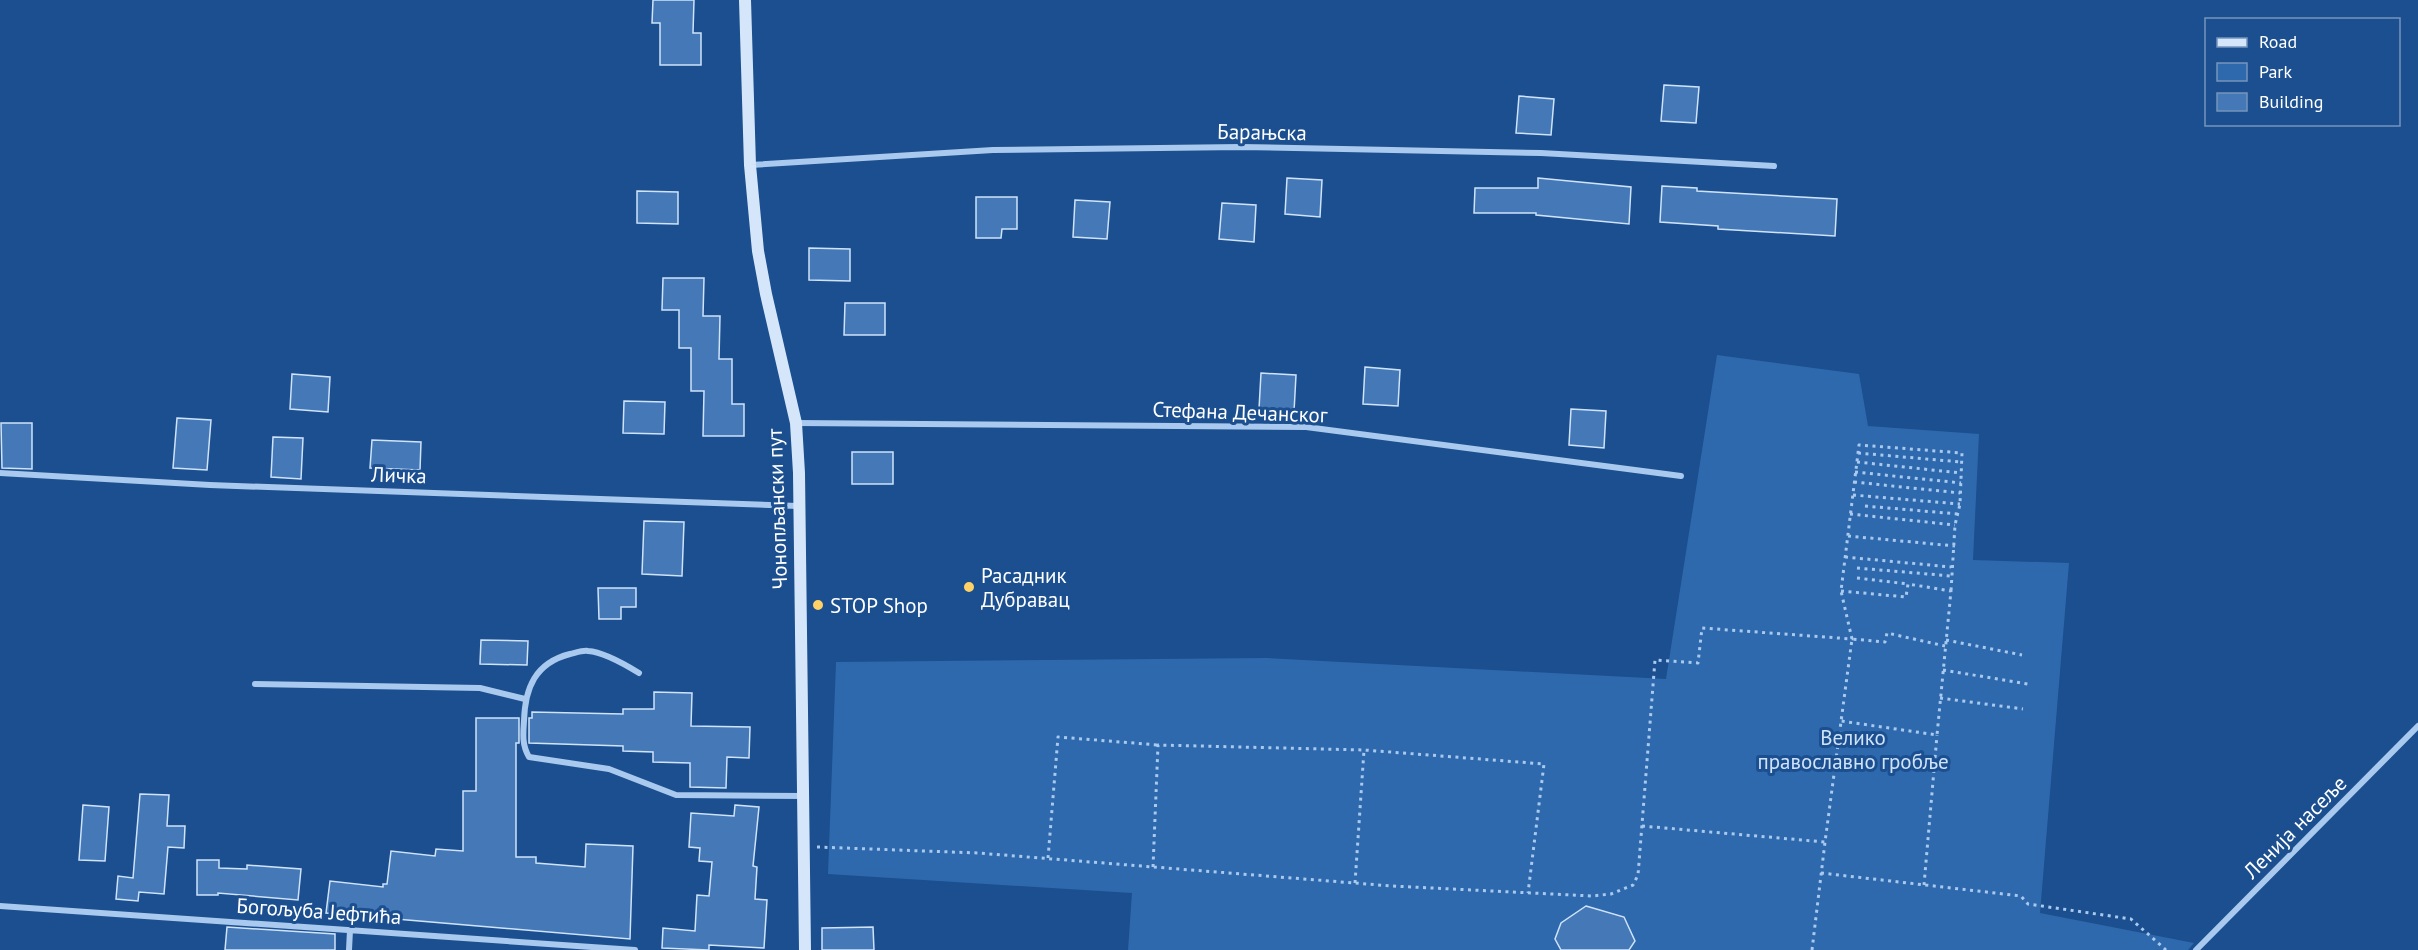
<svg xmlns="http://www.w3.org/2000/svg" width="2418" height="950" font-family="'PT Sans',sans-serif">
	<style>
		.green { fill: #2e69ad }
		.building { fill: #4478b7; stroke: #cfe3fa; stroke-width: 1.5 }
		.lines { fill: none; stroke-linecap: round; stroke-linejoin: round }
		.path { stroke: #a9c9ee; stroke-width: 3; stroke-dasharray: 3 4.5; stroke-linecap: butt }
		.street { stroke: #a9c9ee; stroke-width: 6 }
		.secondary { stroke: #d6e6fa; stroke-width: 12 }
		.poi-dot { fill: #ffd166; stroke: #1b4f8f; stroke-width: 2 }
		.labels { text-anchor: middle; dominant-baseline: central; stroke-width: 6; stroke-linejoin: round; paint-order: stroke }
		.street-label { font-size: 21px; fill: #fff; stroke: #1b4f8f }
		.poi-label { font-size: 21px; fill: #fff; stroke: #1b4f8f; text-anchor: start }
		.park-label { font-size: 21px; fill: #cfe3fa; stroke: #1b4f8f }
	</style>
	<rect width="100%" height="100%" fill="#1b4f8f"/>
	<!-- green -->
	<path class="green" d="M1717,355l142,19 9,52 111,8 -6,126 96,3 -29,350 154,30 -6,7h-1060l4,-57 -304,-19 8,-212 431,-4 399,21z"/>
	<!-- building -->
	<path class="building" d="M653,0h41l-1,33h8v32h-41v-42h-8z
		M1664,85l35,2 -3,36 -35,-2z
		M1519,96l35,3 -3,36 -35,-2z
		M1287,178l35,2 -2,37 -35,-3z
		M1538,178l93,9 -2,37 -93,-9v-2h-62l1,-25h63z
		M1662,186l35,2v3l140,8 -2,37 -117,-7v-3l-58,-4z
		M637,191l41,1v32l-41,-1z
		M976,197h41v32h-15l-1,9h-25z
		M1075,200l35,2 -3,37 -34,-2z
		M1222,203l34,2 -2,37 -35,-3z
		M809,248l41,1v32l-41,-1z
		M663,278h41l-1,38h17l-1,43h13v45h12v32h-41l1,-45h-13v-43h-12v-38h-17z
		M845,303h40v32h-41z
		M1365,367l35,3 -2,36 -35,-2z
		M1261,373l35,2 -2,37 -35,-3z
		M292,374l38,3 -2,35 -38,-3z
		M624,401l41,1 -1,32 -41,-1z
		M1571,409l35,2 -2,37 -35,-3z
		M177,418l34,2 -4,50 -34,-2z
		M1,423h31v46l-30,-1z
		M273,437l30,1 -2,41 -30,-2z
		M372,440l49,2 -1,28 -50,-2z
		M852,452h41v32h-41z
		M644,521l40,1 -2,54 -40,-2z
		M598,588h38v19h-15v12h-22z
		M481,640l47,1 -1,24 -47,-1z
		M654,692l38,1 -1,33 59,1 -1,31 -22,-1 -1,31 -36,-1v-24l-37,-1v-10l-30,-1v-5l-94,-3v-25h3v-6l91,2v-5h31z
		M476,718h43v25h-3v114h20v6l49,4 1,-23 47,2 -3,93 -304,-26 4,-32 53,6v-3h4l4,-33 44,5 1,-7 27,2v-60h13z
		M140,794l29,1 -2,31h18l-1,22 -16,-1 -4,47 -25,-2 -1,9 -22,-2 2,-23 15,2z
		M83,805l26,2 -4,54 -26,-1z
		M735,805l24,2 -6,59 4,1 -2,32 12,1 -3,48 -55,-3v5l-47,-2 1,-20 32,3 2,-36 12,1 3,-34 -13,-1 1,-13 -11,-1 2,-34 43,3z
		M197,860h22v8l28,1v-4l54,4 -3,31 -80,-7v2h-21z
		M1586,906l38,11 11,24 -6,9h-68l-6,-11 6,-16z
		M227,927l108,7v16h-110z
		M873,927l1,23h-52v-22z"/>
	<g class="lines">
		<!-- path -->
		<path class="path" d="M1858,453l103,9
			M1857,462l104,11
			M1855,472l106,11
			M1854,482l106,11
			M1853,495l107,9
			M1865,506l93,8
			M1850,514l105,11
			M1848,536l107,10
			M1845,557l106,10
			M1857,568l94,8
			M1857,578l51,6
			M1841,591l65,6 2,-13 43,7 -14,144 -96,-14
			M1946,640l76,15
			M1943,670l85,14
			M1940,698l83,11
			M1642,826l183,16 27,-203 33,3 2,-9 58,13
			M817,847l161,6 414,33 200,10 19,-2 22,-9 5,-10 17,-215 43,3 4,-35 150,11 -11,-48 18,-146 103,8 -2,51 -5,21 -4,66
			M1048,858l10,-121 100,8
			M1153,867l5,-122 206,5
			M1821,873l200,23 7,8 103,15 35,31
			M1355,883l9,-133 180,14 -16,129
			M1924,885l13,-150
			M1812,950l13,-108"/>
		<!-- street -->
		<path class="street" d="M750,165l243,-15 248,-3 300,6 233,13
			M796,423l510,4 375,49
			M0,473l210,12 588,21
			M639,673c-13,-8 -35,-21 -51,-22 -5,-1 -13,2 -18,3 -35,9 -45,34 -46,67 -1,13 -2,24 5,36l80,12 67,26 127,1
			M255,684l225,4 45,11
			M0,906l635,44
			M349,950l1,-20
			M2196,950l222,-224"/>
		<!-- secondary -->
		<path class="secondary" d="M745,0l5,165 8,86 8,43 30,129 3,50 6,477"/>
	</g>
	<!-- markers -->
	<g class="poi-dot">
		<circle cx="969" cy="587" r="6"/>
		<circle cx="818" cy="605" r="6"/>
	</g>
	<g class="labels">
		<!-- street labels -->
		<g class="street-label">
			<text transform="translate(1262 132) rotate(1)">Барањска</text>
			<text transform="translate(1240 412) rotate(2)">Стефана Дечанског</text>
			<text transform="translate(399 475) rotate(2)">Личка</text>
			<text transform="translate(777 509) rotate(-92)">Чонопљански пут</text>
			<text transform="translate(2295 827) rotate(-45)">Ленија насеље</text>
			<text transform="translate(319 911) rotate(4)">Богољуба Јефтића</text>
		</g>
		<!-- poi labels -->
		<g class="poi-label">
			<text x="981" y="575">Расадник<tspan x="981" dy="24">Дубравац</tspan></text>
			<text x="830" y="605">STOP Shop</text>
		</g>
		<!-- park labels -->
		<g class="park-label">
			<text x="1853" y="737">Велико<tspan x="1853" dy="24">православно гробље</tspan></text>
		</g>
	</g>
	<!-- legend -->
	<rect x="2205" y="18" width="195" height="108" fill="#1b4f8f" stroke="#7695bc" stroke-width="1.5"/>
	<rect x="2217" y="38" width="30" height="9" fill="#d6e6fa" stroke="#7695bc" stroke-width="1.5"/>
	<text x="2259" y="48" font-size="18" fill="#ffffff">Road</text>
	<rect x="2217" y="63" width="30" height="18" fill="#2e69ad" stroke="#7695bc" stroke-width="1.5"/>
	<text x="2259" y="78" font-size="18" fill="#ffffff">Park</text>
	<rect x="2217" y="93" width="30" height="18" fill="#4478b7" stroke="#7695bc" stroke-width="1.5"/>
	<text x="2259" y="108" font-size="18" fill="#ffffff">Building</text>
</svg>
